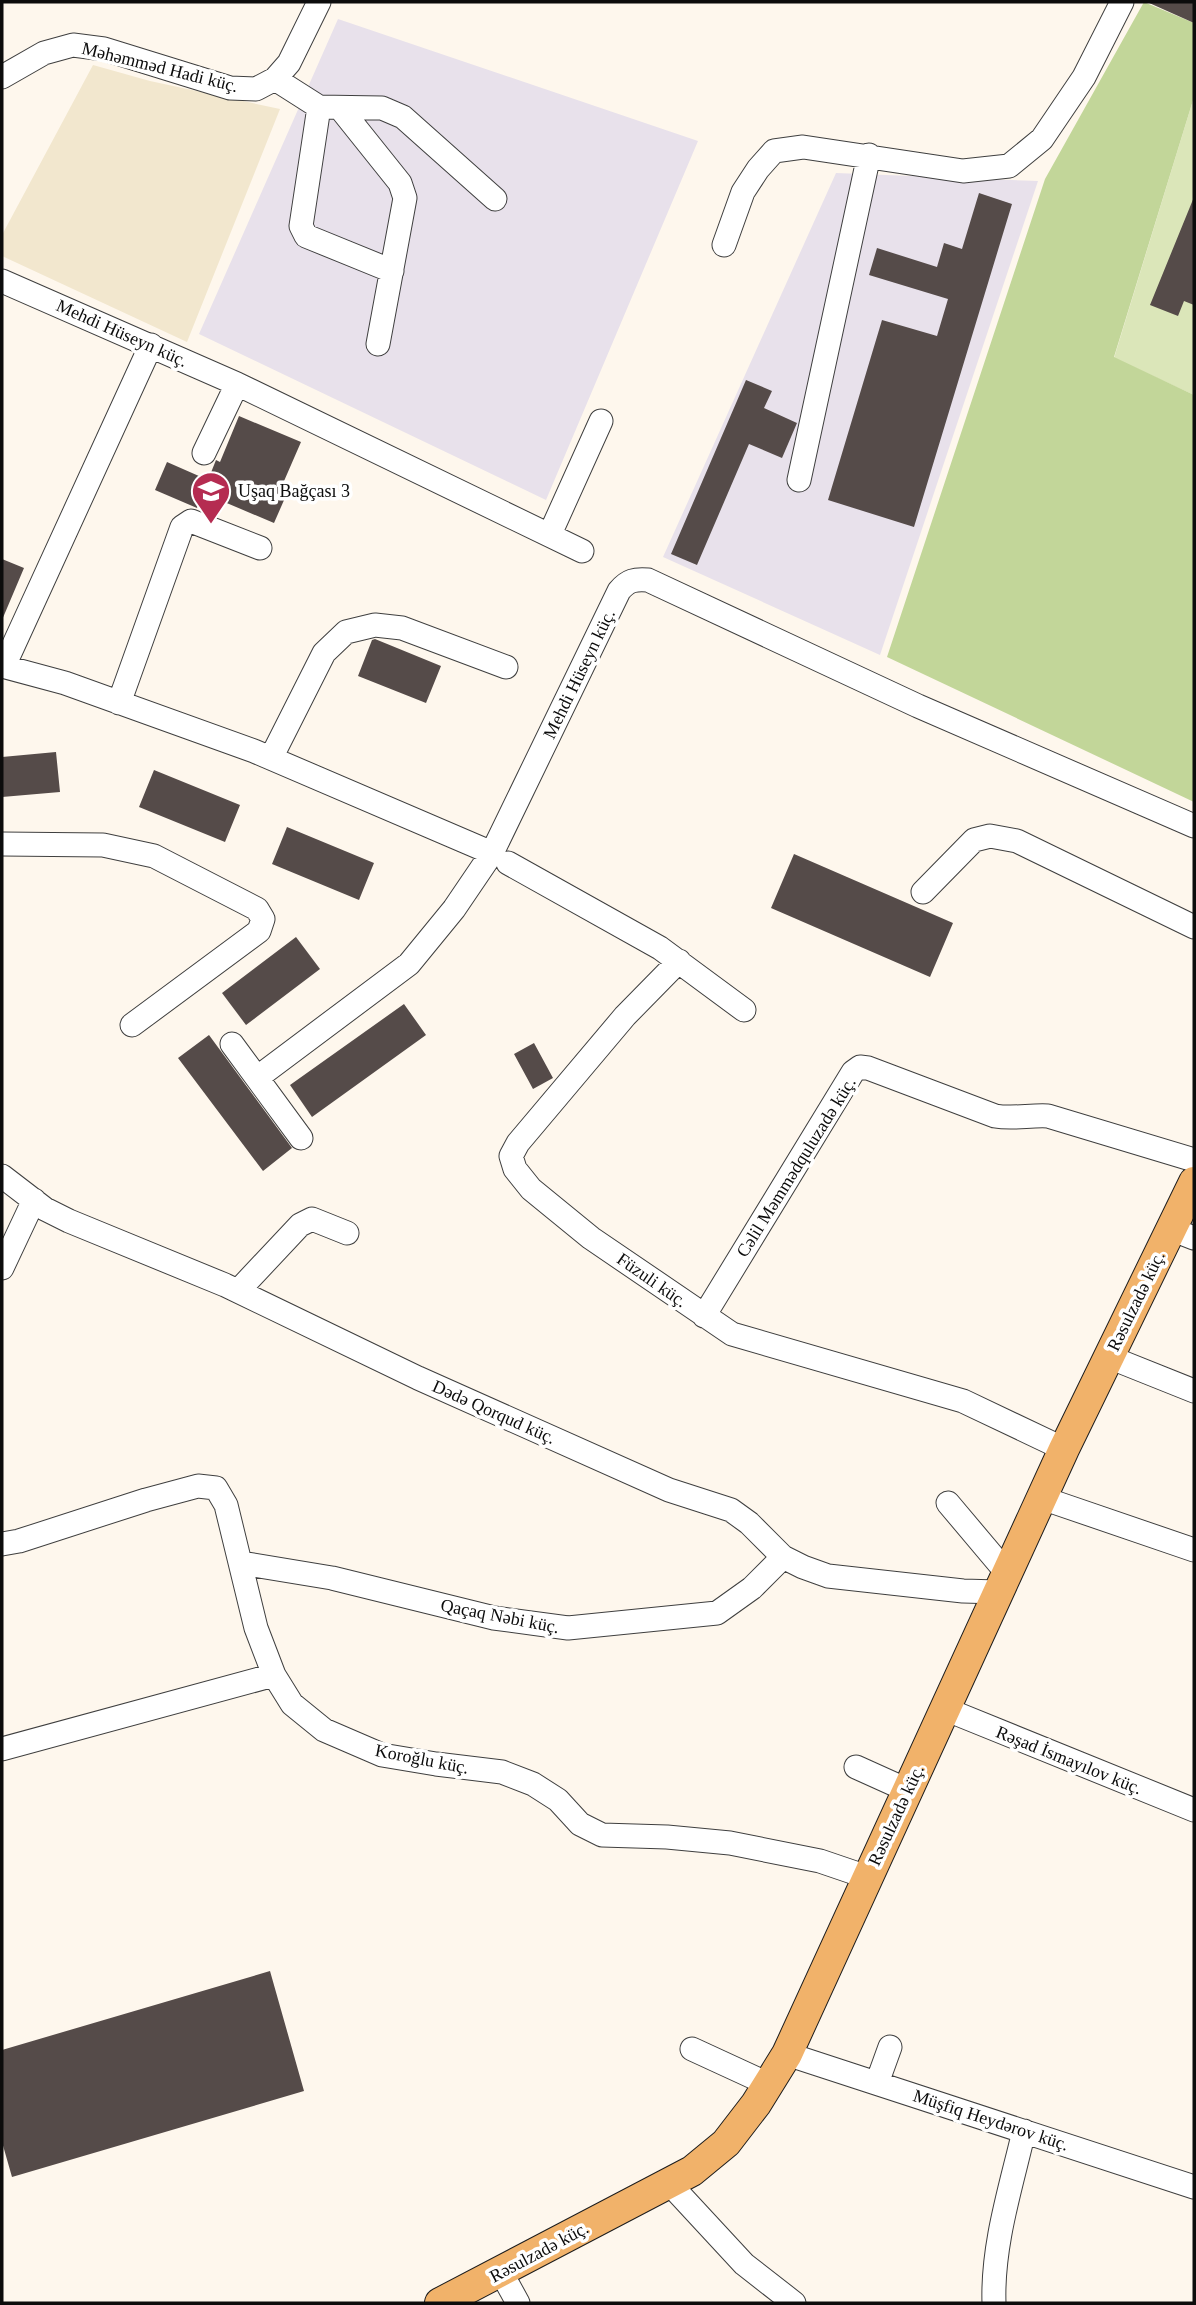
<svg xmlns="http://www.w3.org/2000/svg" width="1196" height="2305" font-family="Georgia,serif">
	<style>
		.industrial { fill: #e8e1eb }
		.farmland { fill: #f2e7ce }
		.green { fill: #dbe6b9 }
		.forest { fill: #c2d699 }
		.building { fill: #554b49 }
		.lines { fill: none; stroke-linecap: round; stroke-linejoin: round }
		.minor-casing { stroke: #3f3f3f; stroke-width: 25 }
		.major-casing { stroke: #1d1d1d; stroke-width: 32 }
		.minor { stroke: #fff; stroke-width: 23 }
		.major { stroke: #f1b26a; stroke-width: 30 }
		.labels { text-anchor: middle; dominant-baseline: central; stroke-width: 7; stroke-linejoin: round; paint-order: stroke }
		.street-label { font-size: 18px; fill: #0c0c0c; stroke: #fff }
		.poi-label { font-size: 18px; fill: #0c0c0c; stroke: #fff; text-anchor: start }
	</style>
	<rect width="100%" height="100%" fill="#fef7ed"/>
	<!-- industrial -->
	<path class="industrial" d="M338,19l360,122 -152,359 -347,-166z
		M836,173l202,8 -158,474 -217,-98z"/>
	<!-- farmland -->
	<path class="farmland" d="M93,65l57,16 130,28 -93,233 -185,-86v-21z"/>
	<!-- green -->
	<path class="green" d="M1194,97v298l-80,-37z"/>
	<!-- forest -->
	<path class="forest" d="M1144,2l50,21v74l-80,260 80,38v407l-307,-145 158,-478z"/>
	<!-- building -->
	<path class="building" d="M1147,2h47v21z
		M979,193l33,11 -98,323 -86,-27 54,-180 55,16 11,-37 -79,-24 8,-27 60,19 7,-24 18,6z
		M1194,197v108l-10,-4 -6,15 -28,-11z
		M746,380l26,11 -8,17 33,15 -15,35 -33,-14 -52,121 -26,-11z
		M239,416l62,26 -20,46 7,3 -14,32 -71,-30 -6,15 -42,-18 12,-28 41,18 8,-20 4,2z
		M2,559l22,9 -22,52z
		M375,639l66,27 -15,37 -68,-27 14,-36z
		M56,752l4,40 -58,5v-40z
		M154,770l86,35 -15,37 -86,-35z
		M287,827l87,36 -15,37 -87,-36z
		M794,854l159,69 -23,54 -159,-69z
		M296,937l24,32 -74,56 -24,-32z
		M404,1004l22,31 -114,82 -22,-32z
		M209,1035l83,113 -29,23 -85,-113z
		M534,1043l19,35 -20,11 -19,-35z
		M270,1971l34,120 -292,86 -10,-35v-92z"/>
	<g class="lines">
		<!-- minor casing -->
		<g class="minor-casing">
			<path id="minor" d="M2,77l42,-24 29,-8 31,4 126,39 26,1 19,-10 14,-16 30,-61
				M275,79l44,28 63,1 21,9 92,82
				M319,107l-18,119 5,10 86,35
				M340,108l60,75 5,15 -27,146
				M724,245l19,-53 15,-23 16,-18 29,-4 160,24 46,-5 33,-27 42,-62 38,-75
				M2,281l235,103 345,167
				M204,453l33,-69
				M799,480l70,-325
				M550,534l51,-113
				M2,666l63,17 189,68 238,102 127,-262c9,-11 16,-12 29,-11l270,126 276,120
				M4,666l147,-321
				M119,703l63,-176 9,-6 69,27
				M271,758l53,-105 22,-21 29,-7 27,3 104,39
				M2,844l101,1 51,11 103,53 6,10 -4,12 -127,94
				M508,863l152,85 84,62
				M923,892l51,-52 16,-4 27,5 177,86
				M679,961l-54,55 -107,127 -7,13 4,13 16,20 60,49 141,96 231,67 101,48
				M232,1044l69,94
				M258,1077l151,-113 45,-55 38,-56
				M2,1176l43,33 24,12 156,64 193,93 251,112 62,20 18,13 34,34 20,10 25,9 135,15 35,1
				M1171,1229l23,9
				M2,1268l32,-68
				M238,1291l62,-66 12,-6 35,14
				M704,1316l149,-244 7,-5 8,1 127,48c18,3 35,-1 53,0l146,44
				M1109,1357l85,34
				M1042,1498l152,52
				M948,1503l59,70
				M2,1544l17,-3 127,-41 52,-14 18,2 10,17 30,123 18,47 18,29 32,26 58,25 54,9 66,8 31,12 25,16 22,24 22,11 65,2 63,6 90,18 47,16
				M241,1563l91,15 162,40 74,10 149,-15 35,-25 31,-31
				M945,1709l249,101
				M2,1749l272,-74
				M856,1767l51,23
				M692,2049l76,35
				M787,2054l407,133
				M877,2083l13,-36
				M669,2183l75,81 50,39
				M501,2272l17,31
				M994,2303c-2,-58 17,-116 30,-172"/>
		</g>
		<!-- major casing -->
		<g class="major-casing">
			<path id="major" d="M440,2303l252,-132 34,-28 30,-39 31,-50 277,-605 130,-267"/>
		</g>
		<!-- minor -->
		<use href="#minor" class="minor"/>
		<!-- major -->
		<use href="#major" class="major"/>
	</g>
	<!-- icons -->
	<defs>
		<g id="school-pin" transform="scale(2.0125)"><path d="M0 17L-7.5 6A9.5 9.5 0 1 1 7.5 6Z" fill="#b52c51" stroke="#fff"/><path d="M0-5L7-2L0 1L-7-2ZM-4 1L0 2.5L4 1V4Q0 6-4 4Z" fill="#fff"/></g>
	</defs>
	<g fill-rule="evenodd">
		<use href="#school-pin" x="211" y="491"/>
	</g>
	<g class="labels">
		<!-- street labels -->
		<g class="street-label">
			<text transform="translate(160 67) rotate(14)">Məhəmməd Hadi küç.</text>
			<text transform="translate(122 333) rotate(24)">Mehdi Hüseyn küç.</text>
			<text transform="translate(579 674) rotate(-64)">Mehdi Hüseyn küç.</text>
			<text transform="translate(796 1167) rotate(-58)">Cəlil Məmmədquluzadə küç.</text>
			<text transform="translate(652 1280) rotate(35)">Füzuli küç.</text>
			<text transform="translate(1136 1301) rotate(-64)">Rəsulzadə küç.</text>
			<text transform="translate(494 1412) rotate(24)">Dədə Qorqud küç.</text>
			<text transform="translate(500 1616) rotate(11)">Qaçaq Nəbi küç.</text>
			<text transform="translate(422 1759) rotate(11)">Koroğlu küç.</text>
			<text transform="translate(1069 1760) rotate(22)">Rəşad İsmayılov küç.</text>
			<text transform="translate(896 1815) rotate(-65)">Rəsulzadə küç.</text>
			<text transform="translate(991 2120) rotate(18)">Müşfiq Heydərov küç.</text>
			<text transform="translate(539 2252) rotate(-28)">Rəsulzadə küç.</text>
		</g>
		<!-- poi labels -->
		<g class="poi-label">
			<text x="238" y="491">Uşaq Bağçası 3</text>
		</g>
	</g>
	<!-- border -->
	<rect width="1196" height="2305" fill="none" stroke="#0c0c0c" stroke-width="7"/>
</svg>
